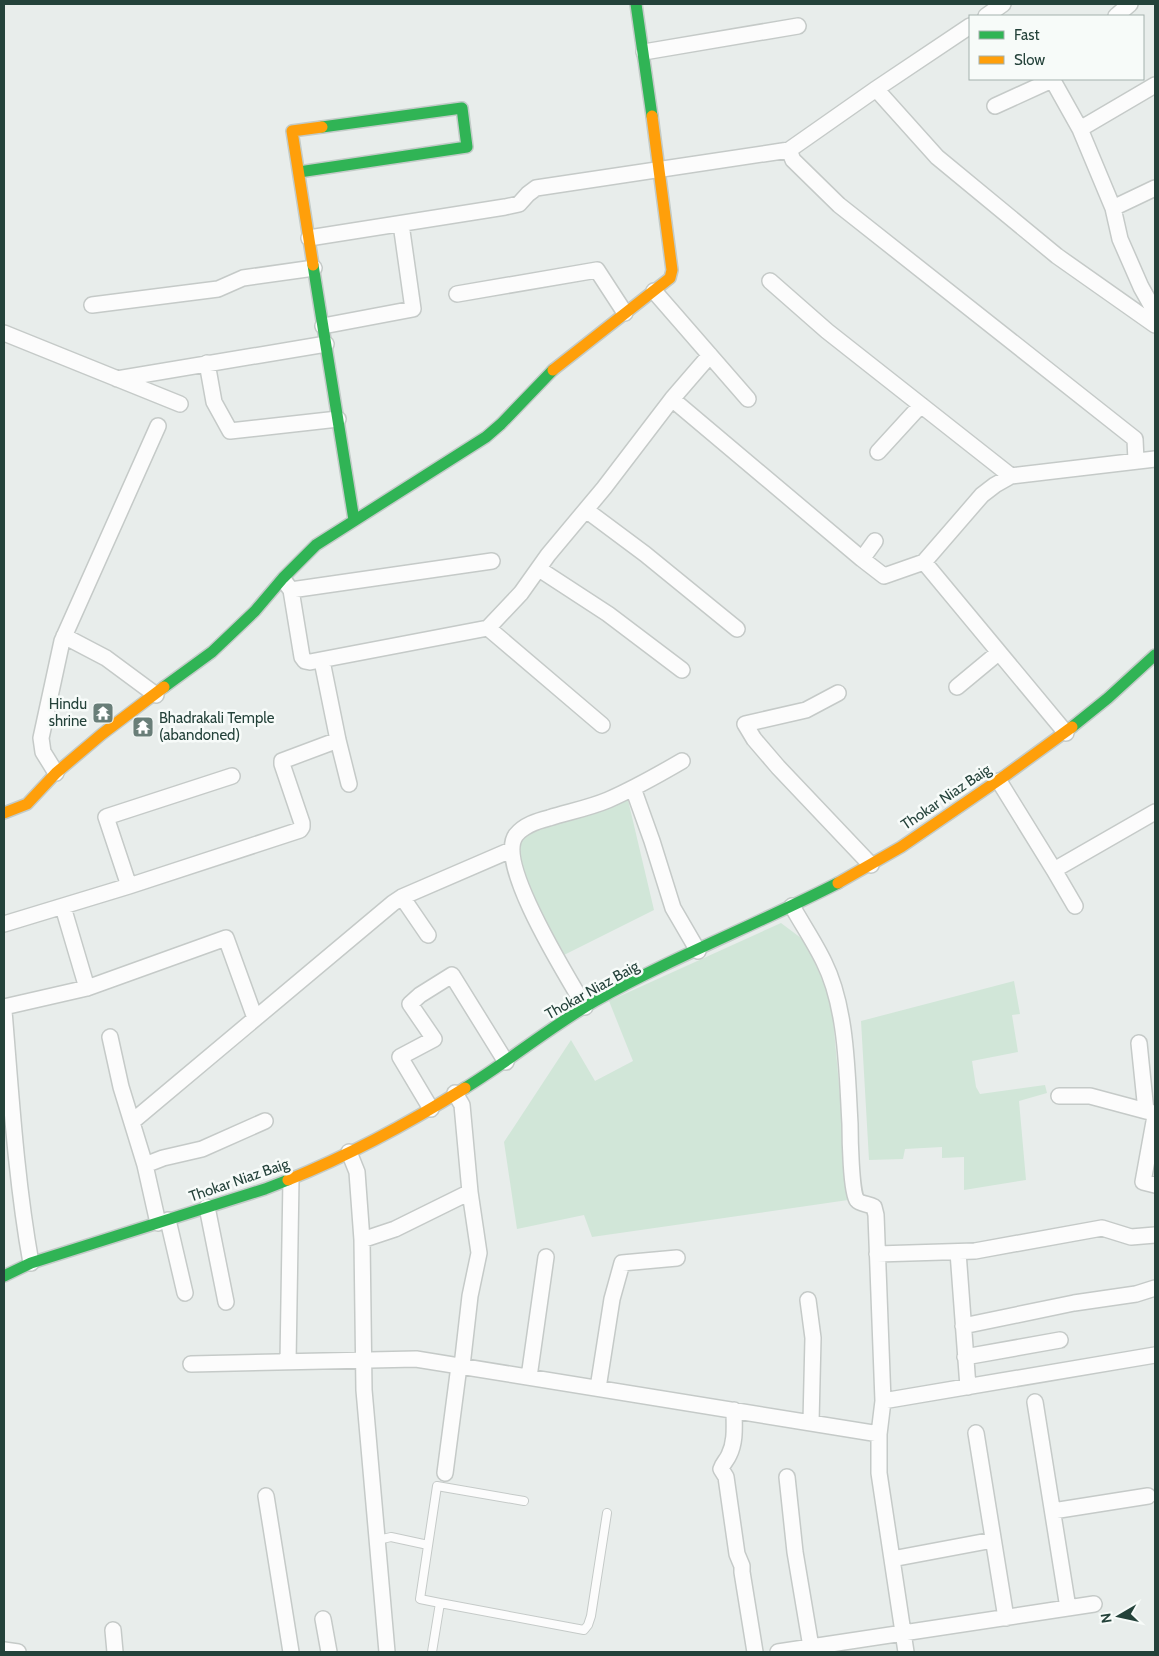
<svg xmlns="http://www.w3.org/2000/svg" width="1159" height="1656" font-family="Cabin,sans-serif">
	<style>
		.green { fill: #d1e6d8 }
		.lines { fill: none; stroke-linecap: round; stroke-linejoin: round }
		.lane-casing { stroke: #c5cac8; stroke-width: 10 }
		.street-casing { stroke: #c5cac8; stroke-width: 18 }
		.fast-casing { stroke: #c3cbc8; stroke-width: 14 }
		.slow-casing { stroke: #c3cbc8; stroke-width: 14 }
		.lane { stroke: #fcfcfc; stroke-width: 8 }
		.street { stroke: #fcfcfc; stroke-width: 15 }
		.fast { stroke: #30b455; stroke-width: 11 }
		.slow { stroke: #ff9f0a; stroke-width: 11 }
		.labels { text-anchor: middle; dominant-baseline: central; stroke-width: 5; stroke-linejoin: round; paint-order: stroke }
		.poi-label { font-size: 15px; fill: #24423a; stroke: #f7fbf9; text-anchor: end }
		.street-label { font-size: 15px; fill: #24423a; stroke: #f7fbf9 }
	</style>
	<rect width="100%" height="100%" fill="#e8edeb"/>
	<!-- green -->
	<path class="green" d="M628,800l26,110 -92,46 -40,-83 -3,-21 6,-23 11,-6z
		M781,923l24,18 18,40 9,27 12,132 4,60 -256,37 -8,-22 -67,14 -13,-87 67,-102 24,41 38,-20 -24,-60z
		M1014,981l6,33 -8,1 6,37 -46,9 4,26 4,7 65,-9 2,8 -28,8 7,79 -62,10v-33l-22,1v-11l-37,2 -2,10 -34,1 -8,-139z"/>
	<g class="lines">
		<!-- lane casing -->
		<g class="lane-casing">
			<path id="lane" d="M378,1540l13,-3 37,8
				M440,1603l-20,-4 17,-113 87,15
				M432,1652l8,-49 144,27 4,-5 3,-9 16,-103"/>
		</g>
		<!-- street casing -->
		<g class="street-casing">
			<path id="street" d="M986,16l17,-12
				M1116,16l14,-12
				M644,52l154,-26
				M1052,79l28,50 33,79 7,31 21,48 14,25
				M876,89l61,68 120,99 98,69
				M995,106l57,-26
				M1080,129l75,-44
				M789,150l4,10 46,45 296,234 1,22
				M1113,208l42,-20
				M309,238l196,-31 14,-3 9,-10 8,-6 253,-38 87,-61 94,-63
				M770,281l57,50 184,145
				M654,291l94,108
				M457,294l140,-24 28,43
				M92,305l126,-16 25,-11 71,-10
				M323,326l90,-17 -12,-85
				M4,333l176,71
				M207,363l7,39 16,29 108,-12
				M117,379l209,-35
				M672,399l190,160
				M878,452l43,-47
				M586,510l59,44 92,75
				M875,541l-13,18 22,17 40,-14 58,-67 13,-10 16,-9 144,-17
				M924,562l142,171
				M539,569l69,45 74,56
				M285,582l6,8 201,-29
				M291,590l11,67 3,4 5,1 178,-34 33,-35 27,-38 56,-67 68,-89 38,-44
				M488,628l114,97
				M64,636l42,22 50,37
				M322,661l16,79 11,44
				M957,687l41,-34
				M838,693l-32,17 -61,14 9,15 24,28 93,98
				M56,773l-13,-21 -2,-14 21,-97 96,-215
				M999,781l55,89 21,36
				M633,788l19,53 21,67 25,43
				M1054,870l101,-58
				M129,886l-23,-69 126,-41
				M402,897l26,38
				M792,906c10,18 23,37 32,56 23,46 23,112 26,162 0,12 1,69 7,76 3,4 12,4 17,7l2,8 7,186 -4,33v39l27,179
				M63,907l24,81 139,-50 29,80
				M4,924l125,-38 171,-56 2,-3v-4l-20,-59v-3l56,-21
				M4,1007l83,-19
				M585,1007c-16,-28 -90,-144 -69,-172 8,-10 21,-14 33,-17 19,-6 40,-10 59,-18 25,-11 50,-25 74,-39
				M4,1011c7,84 12,169 27,252
				M110,1037l11,50 24,78 13,58
				M1139,1043l7,68 8,2
				M455,1093l7,12 8,87
				M1059,1096h31l56,15
				M431,1109l-31,-52 34,-18 -24,-35 10,-9 32,-20 54,87
				M1155,1116l-12,66 12,3
				M133,1121l260,-218 9,-6 109,-47
				M349,1152l8,20 5,68 2,150 23,262
				M145,1165l18,-7 39,-9 63,-28
				M207,1207l19,95
				M168,1220l17,73
				M362,1240l33,-11 75,-37 9,61 -9,43 -8,70
				M958,1252l10,135
				M877,1254l98,-3 127,-23 29,9 24,-2
				M808,1300l5,38 -2,84
				M963,1326l111,-23 62,-9 19,-6
				M965,1357l95,-17
				M288,1362l3,-183
				M191,1364l225,-5 463,75
				M529,1377l17,-120
				M598,1388l14,-89 10,-36 55,-5
				M883,1401l272,-46
				M1035,1402l33,206
				M734,1410c0,15 2,31 -5,45 -2,5 -6,8 -8,14l5,8 11,77 5,12v6l13,80
				M976,1433l30,185
				M445,1473l14,-107
				M787,1477l8,75 16,95
				M266,1496l25,156
				M1053,1511l95,-15
				M892,1559l101,-19
				M323,1619l6,33
				M113,1630l2,22
				M4,1650l14,2
				M778,1652l316,-48"/>
		</g>
		<!-- fast casing -->
		<g class="fast-casing">
			<path id="fast" d="M636,4l16,112
				M299,172l168,-25 -5,-39 -140,19
				M313,265l41,255
				M164,687l48,-35 43,-41 28,-33 33,-33 170,-108 15,-13 52,-54
				M1072,727l36,-29 47,-43
				M465,1088c44,-27 85,-61 130,-87 78,-44 163,-77 243,-118
				M4,1276l27,-13 234,-74 23,-9"/>
		</g>
		<!-- slow casing -->
		<g class="slow-casing">
			<path id="slow" d="M313,265l-21,-134 30,-4
				M553,370l117,-92 2,-8 -20,-154
				M4,813l23,-9 29,-31 46,-39 62,-47
				M838,883l63,-36 105,-72 66,-48
				M288,1180c62,-25 121,-57 177,-92"/>
		</g>
		<!-- lane -->
		<use href="#lane" class="lane"/>
		<!-- street -->
		<use href="#street" class="street"/>
		<!-- fast -->
		<use href="#fast" class="fast"/>
		<!-- slow -->
		<use href="#slow" class="slow"/>
	</g>
	<!-- icons -->
	<defs>
		<g id="temple-square" transform="scale(1.125)"><rect x="-9" y="-9" width="18" height="18" rx="4" fill="#697e78" stroke="#f7fbf9"/><path d="M0-6L5-2H3V0L6.5 2.5H4V6H1.5V3h-3V6H-4V2.5H-6.5L-3 0V-2H-5Z" fill="#fff"/></g>
	</defs>
	<g fill-rule="evenodd">
		<use href="#temple-square" x="103" y="713"/>
		<use href="#temple-square" x="143" y="727"/>
	</g>
	<g class="labels">
		<!-- poi labels -->
		<g class="poi-label">
			<text x="87" y="704">Hindu<tspan x="87" dy="17">shrine</tspan></text>
			<text x="159" y="718" text-anchor="start">Bhadrakali Temple<tspan x="159" dy="17">(abandoned)</tspan></text>
		</g>
		<!-- street labels -->
		<g class="street-label">
			<text transform="translate(946 797) rotate(-34)">Thokar Niaz Baig</text>
			<text transform="translate(592 990) rotate(-29)">Thokar Niaz Baig</text>
			<text transform="translate(239 1180) rotate(-19)">Thokar Niaz Baig</text>
		</g>
	</g>
	<!-- border -->
	<rect width="1159" height="1656" fill="none" stroke="#24423a" stroke-width="10"/>
	<!-- legend -->
	<rect x="969" y="15" width="175" height="65" fill="#f7fbf9" stroke="#a3b1ad"/>
	<rect x="979" y="31" width="25" height="8" fill="#30b455" stroke="#a3b1ad"/>
	<text x="1014" y="40" font-size="15" fill="#24423a">Fast</text>
	<rect x="979" y="56" width="25" height="8" fill="#ff9f0a" stroke="#a3b1ad"/>
	<text x="1014" y="65" font-size="15" fill="#24423a">Slow</text>
	<!-- north arrow -->
	<g transform="translate(1119 1616) rotate(261)" stroke="#f7fbf9" stroke-width="4" paint-order="stroke">
	<path d="M0-4L9 19L0 12L-9 19Z" fill="#24423a"/>
	<text y="-8" font-size="14" font-weight="bold" text-anchor="middle" fill="#24423a">N</text>
	</g>
</svg>
